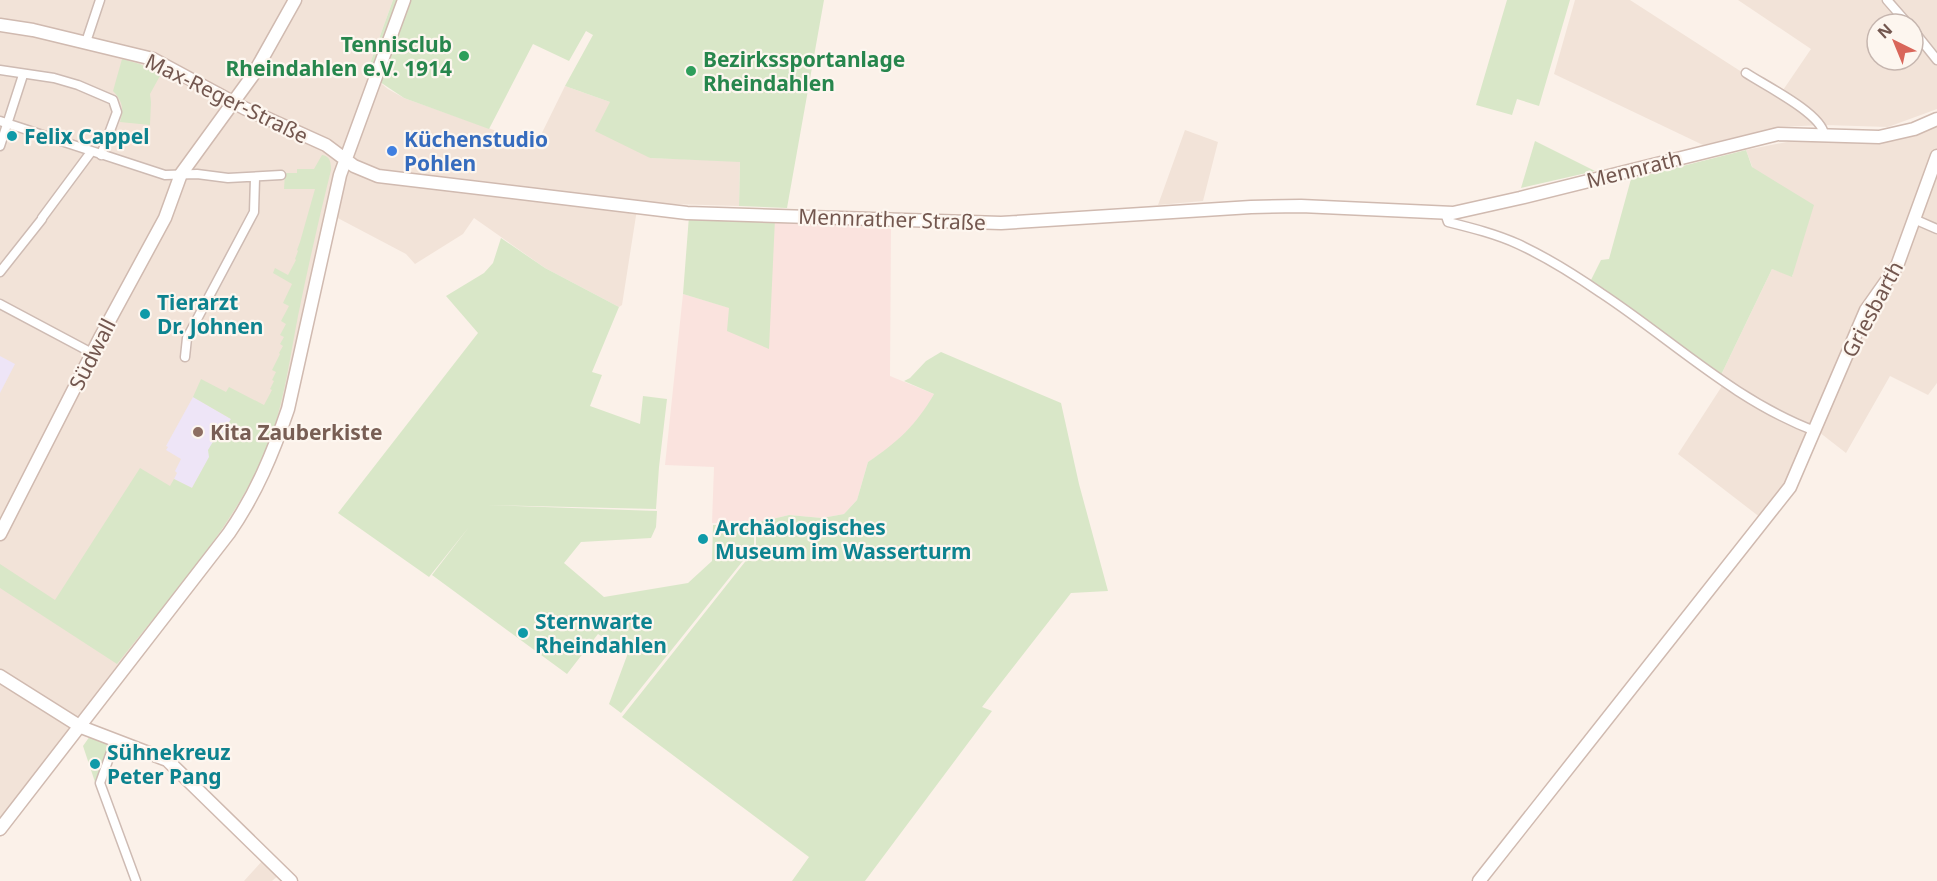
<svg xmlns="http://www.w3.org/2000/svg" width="1937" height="881" font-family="'Noto Sans',sans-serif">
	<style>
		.residential { fill: #f2e3d8; fill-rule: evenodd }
		.commercial { fill: #fae3de }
		.education { fill: #eee5f7 }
		.green { fill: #d9e7c8 }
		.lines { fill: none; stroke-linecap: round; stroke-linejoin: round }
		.stream { stroke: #a6d2d4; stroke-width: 2 }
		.street-casing { stroke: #cebbb3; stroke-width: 11 }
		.secondary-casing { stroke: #d0bab0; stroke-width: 15 }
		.street { stroke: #fff; stroke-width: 8 }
		.secondary { stroke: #fff; stroke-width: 12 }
		.leisure-dot { fill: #2e9e5b; stroke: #fdf6ef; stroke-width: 2 }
		.culture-dot { fill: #0f9aa8; stroke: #fdf6ef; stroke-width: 2 }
		.shop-dot { fill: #3f7fe0; stroke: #fdf6ef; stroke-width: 2 }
		.education-dot { fill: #8d6e63; stroke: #fdf6ef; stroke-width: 2 }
		.labels { text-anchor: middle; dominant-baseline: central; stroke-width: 4.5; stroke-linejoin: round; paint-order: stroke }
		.leisure-label { font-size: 21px; font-weight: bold; fill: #27864d; stroke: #fdf6ef; text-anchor: end }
		.street-label { font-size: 21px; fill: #73574f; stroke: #fdf6ef }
		.culture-label { font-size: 21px; font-weight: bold; fill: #0d838f; stroke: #fdf6ef; text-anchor: start }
		.shop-label { font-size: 21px; font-weight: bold; fill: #366cbe; stroke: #fdf6ef; text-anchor: start }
		.education-label { font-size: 21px; font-weight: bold; fill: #785e54; stroke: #fdf6ef; text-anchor: start }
	</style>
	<rect width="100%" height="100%" fill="#fbf1e9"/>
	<!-- residential -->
	<path class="residential" d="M0,0h393l-26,72 21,17 16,9 132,47 29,-59 45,16 40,56 90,3 -1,45 -101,-3 -16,102 -3,2 -74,-39 -71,-50 -11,16 -48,30 -9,-10 -74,-39 -59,229 -46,85 -227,292z
		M1575,0h55l149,96 32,-47 -73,-49h199v109l-49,18 -63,-2 -47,2 -75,18 -149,-71zM1877,24h36v36h-36z
		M1937,124v259l-9,12 -38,-19 -44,77 -27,-21 -31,54 -27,32 -83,-64 44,-68 -1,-11 51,-106 21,7 -47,-126 51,-10 98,1z
		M1185,130l33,12 -15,59 -45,4z
		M263,860l16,15 -7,6h-28z"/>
	<!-- commercial -->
	<path class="commercial" d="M773,219l118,10 -1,147 44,18 -11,20 -30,32 -25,16 -11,38 -13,14 -22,4 -33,-3 -33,8h-44l2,-56 -49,-2 18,-171 47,14z"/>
	<!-- education -->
	<path class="education" d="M0,356l15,8 -15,29z
		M193,397l38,22 -39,69 -18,-9 3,-6 -2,-2 6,-12 -15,-9 2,-3 -2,-1z"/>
	<!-- green -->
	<path class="green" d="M393,0h6l-29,74 -3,-2z
		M409,0h415l-37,208 -48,-2 1,-44 -90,-4 -55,-27 15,-29 -45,-16 28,-51 -7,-4 -17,30 -36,-17 -44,85 -85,-31 -24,-16z
		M1507,0h63l-31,106 -22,-7 -5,16 -36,-10z
		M122,59l18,5 21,10 -11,20 1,8 -1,23 -30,-3c4,-13 3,-20 -7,-31z
		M1535,141l60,30 -74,17z
		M1746,150l6,17 62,38 -22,72 -20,-8 -51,106 -131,-93 11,-22 8,-1 22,-80z
		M322,155c8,1 9,7 9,15 -12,48 -23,97 -33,146 -9,46 -15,97 -35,141 -35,77 -93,140 -146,207l-117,-76v-24l55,36 85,-132 30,18 4,-7 18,9 17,-31 -1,-7 6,-10 8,-6 9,-15 -38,-22 8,-18 25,13 3,-5 35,18 8,-15 -2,-1 4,-8 -2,-1 4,-8 -4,-2 8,-16 -1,-1 4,-7 -3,-2 4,-7 -4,-2 6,-11 -5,-3 8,-15 -6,-3 9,-19 -19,-11 2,-5 13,7 8,-15 -1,-1 3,-8 -1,-1 3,-8 15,-53h-31l1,-16h12v-4h17z
		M689,216l86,3 -6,130 -42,-18 2,-23 -46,-14z
		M501,238l44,30 74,39 -27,65 10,3 -12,31 50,18 3,-28 24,3 -8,68 -3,42 -170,-4 171,6 -1,16 -5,11 -70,4 -17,21 40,34 84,-14 24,-22 1,-36h41v22l-133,166 -12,-9 19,-51 -30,-19 -31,40 -135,-99 37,-48 -40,50 -91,-64 140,-180 -32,-37 38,-23 9,-10z
		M941,352l120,51 18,81 29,107 -37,2 -89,114 10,4 -127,170h-73l17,-24 -187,-140 134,-169v-25l33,-8 33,3 22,-4 13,-14 11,-38c29,-19 49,-38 66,-68l-30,-13 6,-3 16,-17z
		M90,736l17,7 1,4 -7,18 -5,-4 -2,7 2,1 2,-3 3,1 -6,15 -12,-36z"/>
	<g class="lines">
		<!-- stream -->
		<path class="stream" d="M1810,455l5,-11"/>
		<!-- street casing -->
		<g class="street-casing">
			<path id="street" d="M1887,0l21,24
				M1913,30l24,30
				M86,42l14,-42
				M0,70l54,8 24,7 35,15 4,12 -16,43
				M1746,73c18,12 75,40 78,61
				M0,121l165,54 32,-1 31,4 53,-3
				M0,146l23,-71
				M1445,213l3,9c24,6 48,12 70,22 28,13 57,31 83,49 70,46 134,108 214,138
				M42,218l49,-66
				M1914,219l23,10
				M0,272l42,-53
				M0,304l92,49
				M185,357l2,-19 67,-126 1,-34
				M115,741l-15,42 36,98"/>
		</g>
		<!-- secondary casing -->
		<g class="secondary-casing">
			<path id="secondary" d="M0,25l33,5 120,29 91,49 82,37 28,21 24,10 309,37 314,10 250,-16 50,-1 152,7 67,-15 258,-64 101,3 35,-8 23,-10
				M0,534l101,-198 64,-118 16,-44 72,-99 42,-75
				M0,676l81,51 86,33 124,121
				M0,829l229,-296c27,-39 44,-80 59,-124l52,-234 64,-175
				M1479,881l311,-394 76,-177 31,-44 40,-110"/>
		</g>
		<!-- street -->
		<use href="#street" class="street"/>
		<!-- secondary -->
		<use href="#secondary" class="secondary"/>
	</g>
	<!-- markers -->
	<g class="leisure-dot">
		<circle cx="464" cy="56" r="6"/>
		<circle cx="691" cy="71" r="6"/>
	</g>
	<g class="culture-dot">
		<circle cx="12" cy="136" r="6"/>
		<circle cx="145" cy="314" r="6"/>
		<circle cx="703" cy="539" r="6"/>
		<circle cx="523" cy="633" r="6"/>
		<circle cx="95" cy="764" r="6"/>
	</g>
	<circle class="shop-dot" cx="392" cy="151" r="6"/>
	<circle class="education-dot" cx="198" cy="432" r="6"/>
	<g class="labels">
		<!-- leisure labels -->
		<g class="leisure-label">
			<text x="452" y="44">Tennisclub<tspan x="452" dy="24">Rheindahlen e.V. 1914</tspan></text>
			<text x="703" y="59" text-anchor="start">Bezirkssportanlage<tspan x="703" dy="24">Rheindahlen</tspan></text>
		</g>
		<!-- street labels -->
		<g class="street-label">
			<text transform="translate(227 98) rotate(26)">Max-Reger-Straße</text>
			<text transform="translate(1634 169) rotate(-14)">Mennrath</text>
			<text transform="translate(892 219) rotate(2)">Mennrather Straße</text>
			<text transform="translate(1872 309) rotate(-62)">Griesbarth</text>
			<text transform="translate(92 354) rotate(-63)">Südwall</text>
		</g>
		<!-- culture labels -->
		<g class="culture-label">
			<text x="24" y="136">Felix Cappel</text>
			<text x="157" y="302">Tierarzt<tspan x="157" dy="24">Dr. Johnen</tspan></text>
			<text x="715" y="527">Archäologisches<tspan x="715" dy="24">Museum im Wasserturm</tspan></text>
			<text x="535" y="621">Sternwarte<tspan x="535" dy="24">Rheindahlen</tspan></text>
			<text x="107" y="752">Sühnekreuz<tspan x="107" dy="24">Peter Pang</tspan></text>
		</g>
		<!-- shop labels -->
		<g class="shop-label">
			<text x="404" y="139">Küchenstudio<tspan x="404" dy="24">Pohlen</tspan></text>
		</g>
		<!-- education labels -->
		<g class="education-label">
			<text x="210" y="432">Kita Zauberkiste</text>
		</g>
	</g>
	<!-- north arrow -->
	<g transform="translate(1895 42) rotate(317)"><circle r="28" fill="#fdf6ef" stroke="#c6b6af" stroke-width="1.5"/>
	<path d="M0-4.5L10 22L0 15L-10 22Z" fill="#d9665a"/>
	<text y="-9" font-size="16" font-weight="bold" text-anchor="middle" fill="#73574f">N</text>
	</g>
</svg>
